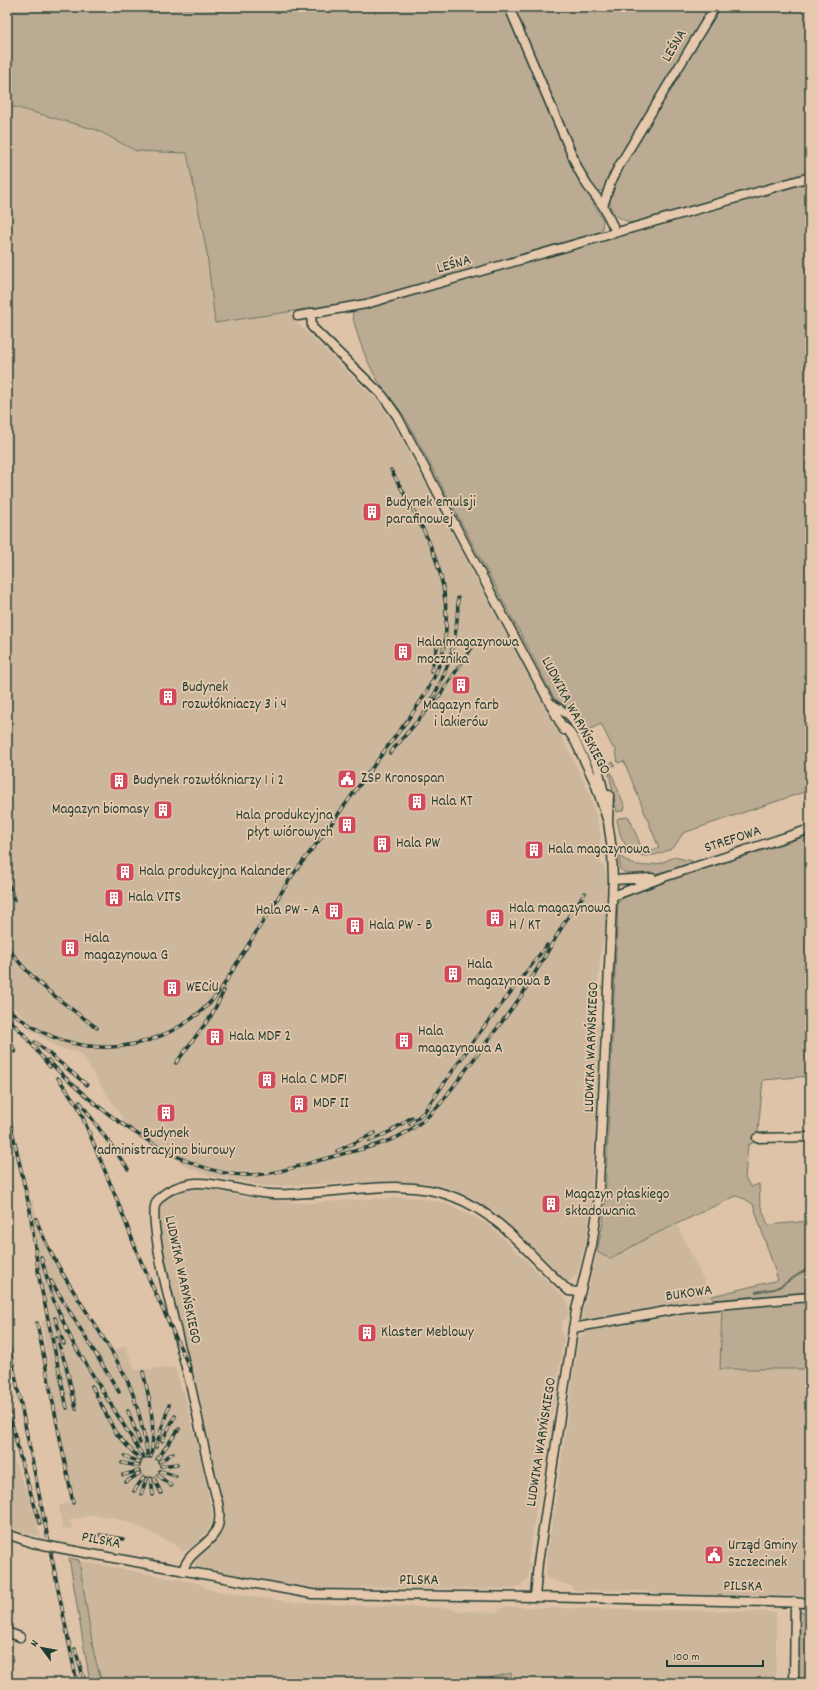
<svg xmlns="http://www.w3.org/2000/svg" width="817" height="1690" font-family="Dekko,sans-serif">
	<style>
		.built { fill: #ccb79d }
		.green { fill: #bbab93; stroke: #6d7464 }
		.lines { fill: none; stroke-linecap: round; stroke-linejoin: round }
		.stream { stroke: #616b5c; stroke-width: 2 }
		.minor-casing { stroke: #1f3d34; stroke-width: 11 }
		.minor { stroke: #e6c9ad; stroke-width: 8 }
		.rail-casing { stroke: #1f3d34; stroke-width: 3.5 }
		.rail { stroke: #e6c9ad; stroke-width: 2; stroke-dasharray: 6; stroke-linecap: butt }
		.minor-bridge-casing { stroke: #1f3d34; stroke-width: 11; stroke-linecap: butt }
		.minor-bridge { stroke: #e6c9ad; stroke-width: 8 }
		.labels { text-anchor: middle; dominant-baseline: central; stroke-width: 3.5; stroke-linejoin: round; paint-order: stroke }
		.street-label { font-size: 15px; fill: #1f3d34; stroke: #e6c9ad }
		.poi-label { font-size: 15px; fill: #1f3d34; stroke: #e6c9ad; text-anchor: start }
	</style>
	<rect width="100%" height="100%" fill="#dec3a8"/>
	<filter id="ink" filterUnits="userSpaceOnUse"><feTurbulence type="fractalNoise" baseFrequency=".025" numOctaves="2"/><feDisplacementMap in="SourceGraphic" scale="8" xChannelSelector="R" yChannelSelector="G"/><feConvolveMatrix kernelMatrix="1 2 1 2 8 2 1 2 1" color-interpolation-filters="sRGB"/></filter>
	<g filter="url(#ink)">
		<!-- built -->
		<path class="built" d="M7,105l90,25 39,21 51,2 20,100 8,70 76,-11 2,7 83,80 8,10 19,33 30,56 6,17 7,7 130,242 13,28 10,34 2,10 -2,9 1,17 5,7 2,10 -2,49 -4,23 -6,67 5,9 -9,181 -5,32 -9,34 -8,8 -6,-2 -31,-28 -30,-31 -5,-7 -22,-14 -26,-12 -18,-4 -21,-2 -52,2v-2l-77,4h-17l-53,-10 -23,-9 -40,-24 -29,-19 4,-5 -43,-66 -23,-6 -32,-21 3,-5 -21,-19v-132l6,21 -6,-24z
			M202,1188l43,9 59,6 101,-6h12l27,6 43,20 80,77 2,8 -2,10 -4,2 -2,12 3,6 -9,58 -10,52 -17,115 3,1 -3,15 -6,6 -10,4 -137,-2 -51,3 -18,-2 -51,-8 -59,-13 -2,-4 2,-7 24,-28 -58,-280 -5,-23v-17l6,-9 25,-9z
			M33,1200l5,20 15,32 18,32 43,67 11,-6 10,25 40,-3 7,24h2l10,43h2l16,77v11l-4,9 -17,17 -8,4 -10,-8 -35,-18 -26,-9 -21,-2 -21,5 2,8 -9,2 -4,-25 12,-2 -26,-128 5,-2 -9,-52 6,-2 -10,-37 -6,-62 2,-1 -4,-18z
			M677,1224l36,76 -30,3 -99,19 -2,-10 15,-60 13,7 39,-22z
			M722,1306l-2,63h90v228l-147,-2 -20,-4 -71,-1v-4l-24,-7 -2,-3v-22l4,-16 29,-201 7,-4v-2l80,-17z
			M7,1433l7,27 15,37 12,40 -22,-6 -12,-5z
			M79,1561l119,22 12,7 86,13 154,5 8,3 37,1 9,-5 272,5v71h-265l-1,-10 -37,10h-371l-8,-29z"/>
		<!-- green -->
		<path class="green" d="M7,7h500l69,163 11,22 16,28 -1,12 -2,2 -234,66 -151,23 -8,-70 -20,-100 -51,-2 -39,-21 -90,-25z
			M512,7h201l-110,184c-12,2 -19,-17 -24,-26z
			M719,7h91v167l-174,50c-36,-9 -28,-27 -16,-54z
			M810,180v610l-127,43c-3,5 -7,12 -11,15 -16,9 -35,13 -47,-4 -5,-7 -6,-16 -8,-24l1,-2 11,-1 15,37 15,-6 -35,-87 -6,2 -1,-2 1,-1 -3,-8 2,-1 -2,-3h-2l-12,-24 -14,7 -10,-16 -23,-17 -22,-43 -126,-236c-7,-12 -18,-22 -26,-35 -12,-18 -25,-51 -28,-73z
			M613,762l2,3 -6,3 16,39 -1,3 -7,2 -9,-44v-3z
			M810,835v241l-47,4 -6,61 -9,4 -3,33 6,9 8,-3 1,20 8,21 42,-4v71l-97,8 -1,-4 66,-16 -25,-76 -8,-5 -9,-3 -87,41 -39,22 -13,-7 6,-29 2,-21 13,-299 7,-6 55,-22 35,-9z
			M619,856l13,8 13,2 16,-3 13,-6 18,4 1,2c-16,5 -60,21 -73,6z
			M810,1300v69h-90l2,-63z
			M69,1558l10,2 15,94 8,29h-12z
			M798,1612h12v71h-13z
			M511,1673v10h-38v-1z"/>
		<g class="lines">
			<!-- stream -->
			<path class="stream" d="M756,1292l18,-3 7,-3 29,-19"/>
			<!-- minor casing -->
			<g class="minor-casing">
				<path id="minor" d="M509,7l69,162 9,16 16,21 13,26
					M603,206l8,-24 8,-16 96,-159
					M311,313l1,14 71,69 14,20 167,314
					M298,316l68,-12 444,-127
					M552,704l18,12 10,16 18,36 8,34
					M608,822l1,-27
					M613,880l39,-2
					M613,896l51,-19 146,-48
					M757,1138l53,-1
					M573,1328l110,-20 127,-11
					M7,1534l26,9
					M75,1551l237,43 223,3 275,6
					M183,1571c7,-28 44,-25 35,-68 -11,-38 -18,-77 -27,-116 -7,-29 -45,-163 -35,-184 6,-12 26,-19 40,-20 23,-1 51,10 75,11 58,3 130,-19 183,3 48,18 78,62 115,94l10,1
					M535,1597l3,-34 38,-253 16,-65 6,-39 15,-326 -1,-30 -4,-28 -13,-39 -20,-42 -7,-11 -6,-5
					M7,1632l13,5
					M794,1683l1,-81"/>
			</g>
			<!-- minor -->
			<use href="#minor" class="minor"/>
			<!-- rail casing -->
			<g class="rail-casing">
				<path id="rail" d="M431,671l8,-31
					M433,697c18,-31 25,-63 25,-99
					M390,753l50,-58 33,-49
					M7,879l7,21
					M7,946c23,35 58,58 90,82
					M7,1008c26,23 57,37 92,39 43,2 88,-17 116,-50 10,-12 17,-26 25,-39 14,-23 29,-46 43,-68 10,-17 23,-33 35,-48 22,-31 45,-61 67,-92 25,-34 55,-67 60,-110 8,-67 -23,-114 -54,-170
					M7,1017l21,22
					M7,1034l8,18
					M25,1036l25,31
					M35,1042l52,43
					M48,1060c43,47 136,117 201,115 28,0 58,-12 86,-19 46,-12 72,-15 106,-53l81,-108 44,-75 19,-27
					M176,1063l35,-47 13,-25
					M58,1078l20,28 39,94 22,57 52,114
					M80,1102l48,67
					M7,1108l23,102 9,67 28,131
					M410,1124l14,-12 53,-76 70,-91
					M370,1141l21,-10 21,-14
					M337,1151l38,-18
					M36,1219c21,58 63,104 90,159 12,24 17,52 22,79
					M41,1257l12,42 20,44 71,115
					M51,1281l68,111
					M55,1318l9,26
					M37,1323l36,180
					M7,1335l70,348
					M57,1338l9,28 10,43
					M143,1372c7,28 13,55 8,85
					M92,1386l23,46 13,15 13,13
					M7,1403l15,62 18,58
					M128,1411l12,32
					M162,1441l13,-25
					M156,1447l13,-42
					M125,1456l15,7
					M157,1459l22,-30
					M159,1462l14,-9
					M122,1463l17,3
					M161,1466l16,-2
					M160,1471l16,5
					M123,1475l16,-4
					M158,1475l13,11
					M151,1478l2,17
					M154,1478l7,15
					M126,1482l14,-9
					M134,1491l10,-14
					M141,1494l6,-16
					M100,1535l23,4
					M75,1649l10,34"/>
			</g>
			<!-- rail -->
			<use href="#rail" class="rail"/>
			<!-- minor-bridge casing -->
			<g class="minor-bridge-casing">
				<path id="minor-bridge" d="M33,1543l42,8"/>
			</g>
			<!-- minor-bridge -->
			<use href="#minor-bridge" class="minor-bridge"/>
		</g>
	</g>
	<!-- icons -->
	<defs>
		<g id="building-square" transform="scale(1)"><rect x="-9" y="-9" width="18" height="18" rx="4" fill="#d1495b" stroke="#e6c9ad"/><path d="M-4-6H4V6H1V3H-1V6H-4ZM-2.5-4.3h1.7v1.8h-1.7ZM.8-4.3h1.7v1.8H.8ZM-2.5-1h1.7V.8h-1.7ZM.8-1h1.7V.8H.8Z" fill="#fff"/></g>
		<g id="civic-square" transform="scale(1)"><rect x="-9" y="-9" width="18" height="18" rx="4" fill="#d1495b" stroke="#e6c9ad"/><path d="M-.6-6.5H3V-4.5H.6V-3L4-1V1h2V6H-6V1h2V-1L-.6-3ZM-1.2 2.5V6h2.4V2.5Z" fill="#fff"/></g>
	</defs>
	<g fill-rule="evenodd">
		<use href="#building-square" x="372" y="512"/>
		<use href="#building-square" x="403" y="652"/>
		<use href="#building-square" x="461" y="685"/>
		<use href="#building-square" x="168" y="697"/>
		<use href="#civic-square" x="347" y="779"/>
		<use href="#building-square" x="119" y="781"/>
		<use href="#building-square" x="417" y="802"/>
		<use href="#building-square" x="163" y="810"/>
		<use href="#building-square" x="347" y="825"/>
		<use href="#building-square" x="382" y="844"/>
		<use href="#building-square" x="534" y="850"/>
		<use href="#building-square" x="125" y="872"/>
		<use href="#building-square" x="114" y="898"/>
		<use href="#building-square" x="334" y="911"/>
		<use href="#building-square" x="495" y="918"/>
		<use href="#building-square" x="355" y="926"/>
		<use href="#building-square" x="70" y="948"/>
		<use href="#building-square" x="453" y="974"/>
		<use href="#building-square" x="172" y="988"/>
		<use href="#building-square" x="215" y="1037"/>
		<use href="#building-square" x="404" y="1041"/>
		<use href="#building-square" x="267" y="1080"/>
		<use href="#building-square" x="299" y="1104"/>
		<use href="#building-square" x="166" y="1113"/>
		<use href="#building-square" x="551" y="1204"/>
		<use href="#building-square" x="367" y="1333"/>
		<use href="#civic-square" x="714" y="1555"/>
	</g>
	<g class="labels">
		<!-- street labels -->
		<g class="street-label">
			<text transform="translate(675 46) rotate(-59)">LEŚNA</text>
			<text transform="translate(454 265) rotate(-16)">LEŚNA</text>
			<text transform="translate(575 716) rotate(62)">LUDWIKA WARYŃSKIEGO</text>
			<text transform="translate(733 840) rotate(-18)">STREFOWA</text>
			<text transform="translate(592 1047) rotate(-88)">LUDWIKA WARYŃSKIEGO</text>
			<text transform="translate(182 1280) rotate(78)">LUDWIKA WARYŃSKIEGO</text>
			<text transform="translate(689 1294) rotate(-8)">BUKOWA</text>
			<text transform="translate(542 1442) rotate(-81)">LUDWIKA WARYŃSKIEGO</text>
			<text transform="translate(101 1541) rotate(11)">PILSKA</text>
			<text x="419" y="1581">PILSKA</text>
			<text transform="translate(743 1587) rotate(1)">PILSKA</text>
		</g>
		<!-- poi labels -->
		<g class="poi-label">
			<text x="386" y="503">Budynek emulsji<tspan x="386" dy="17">parafinowej</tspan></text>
			<text x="417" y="643">Hala magazynowa<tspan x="417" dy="17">mocznika</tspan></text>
			<text x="182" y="688">Budynek<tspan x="182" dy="17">rozwłókniaczy 3 i 4</tspan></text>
			<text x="461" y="706" text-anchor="middle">Magazyn farb<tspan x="461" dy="17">i lakierów</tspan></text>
			<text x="361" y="779">ZSP Kronospan</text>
			<text x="133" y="781">Budynek rozwłókniarzy 1 i 2</text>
			<text x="431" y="802">Hala KT</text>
			<text x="149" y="810" text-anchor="end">Magazyn biomasy</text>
			<text x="333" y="816" text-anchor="end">Hala produkcyjna<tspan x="333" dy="17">płyt wiórowych</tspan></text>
			<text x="396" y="844">Hala PW</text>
			<text x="548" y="850">Hala magazynowa</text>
			<text x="139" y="872">Hala produkcyjna Kalander</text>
			<text x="128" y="898">Hala VITS</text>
			<text x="509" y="909">Hala magazynowa<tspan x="509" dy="17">H / KT</tspan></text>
			<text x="320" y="911" text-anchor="end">Hala PW - A</text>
			<text x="369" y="926">Hala PW - B</text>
			<text x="84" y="939">Hala<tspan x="84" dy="17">magazynowa G</tspan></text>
			<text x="467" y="965">Hala<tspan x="467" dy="17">magazynowa B</tspan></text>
			<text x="186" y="988">WECiU</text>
			<text x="418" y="1032">Hala<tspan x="418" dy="17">magazynowa A</tspan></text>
			<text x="229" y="1037">Hala MDF 2</text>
			<text x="281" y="1080">Hala C MDF1</text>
			<text x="313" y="1104">MDF II</text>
			<text x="166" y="1134" text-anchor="middle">Budynek<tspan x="166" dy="17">administracyjno biurowy</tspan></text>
			<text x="565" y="1195">Magazyn płaskiego<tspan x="565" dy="17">składowania</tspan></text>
			<text x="381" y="1333">Klaster Meblowy</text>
			<text x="728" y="1546">Urząd Gminy<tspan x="728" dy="17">Szczecinek</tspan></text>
		</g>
	</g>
	<!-- margin -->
	<rect width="817" height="1690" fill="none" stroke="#e6c9ad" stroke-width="24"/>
	<rect x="12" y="12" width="793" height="1666" fill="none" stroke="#1f3d34" stroke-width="1.5" filter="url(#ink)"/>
	<!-- north arrow -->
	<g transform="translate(42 1648) rotate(302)" stroke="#e6c9ad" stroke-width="3" paint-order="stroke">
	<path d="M0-3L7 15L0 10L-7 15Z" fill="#1f3d34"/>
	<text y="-6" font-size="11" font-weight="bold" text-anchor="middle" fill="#1f3d34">N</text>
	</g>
	<!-- scale -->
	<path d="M667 1660v6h96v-6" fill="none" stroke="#1f3d34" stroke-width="2"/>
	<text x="673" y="1660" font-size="12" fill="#1f3d34" stroke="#e6c9ad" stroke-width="3" paint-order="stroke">100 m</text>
</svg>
